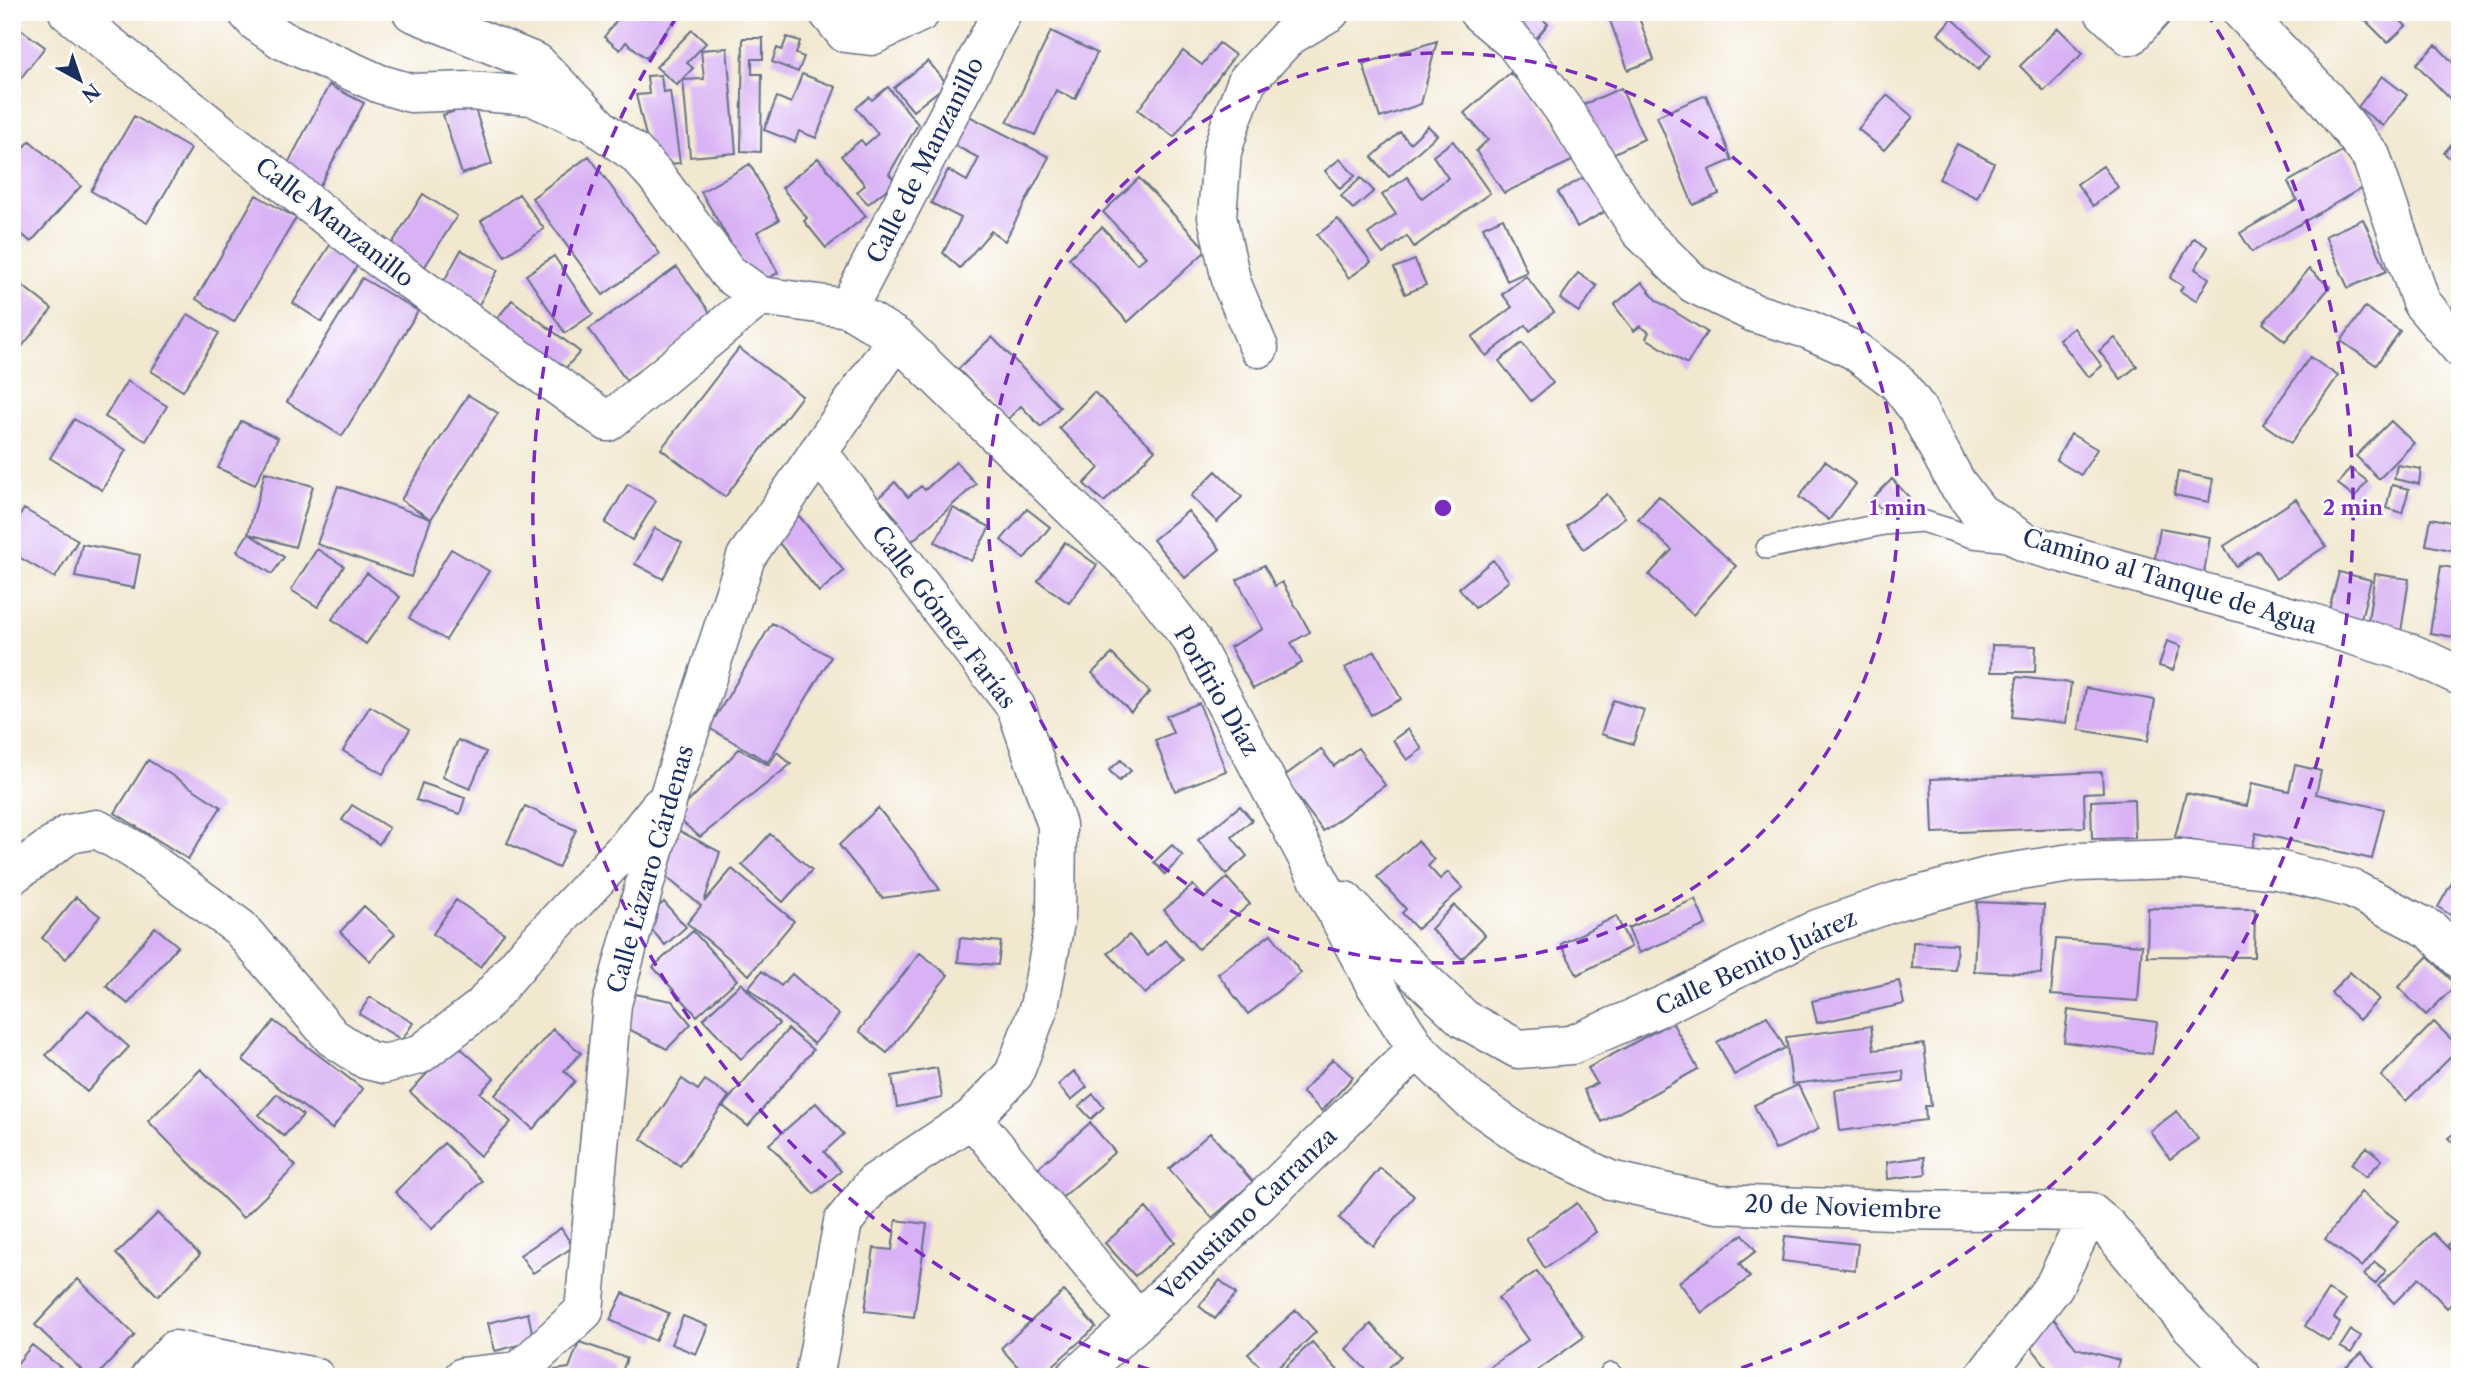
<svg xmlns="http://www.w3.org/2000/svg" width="2472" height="1389" font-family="'Libre Caslon Text',serif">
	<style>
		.building { fill: #d8b2f4 }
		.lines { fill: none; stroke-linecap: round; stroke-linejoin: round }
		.service-casing { stroke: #667086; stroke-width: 24 }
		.minor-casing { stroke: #667086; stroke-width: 41 }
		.service { stroke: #fff; stroke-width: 21 }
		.minor { stroke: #fff; stroke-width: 38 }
		.ring { fill: none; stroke: #7b2cbf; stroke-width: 3.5; stroke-dasharray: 12 9 }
		.labels { text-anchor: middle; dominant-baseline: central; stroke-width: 5; stroke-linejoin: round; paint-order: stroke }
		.street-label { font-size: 24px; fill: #1b2f5e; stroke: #fff }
		.centre { fill: #7b2cbf; stroke: #fff; stroke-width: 3.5 }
		.ring-label { font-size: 21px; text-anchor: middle; font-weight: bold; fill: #7b2cbf; stroke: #fff; stroke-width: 5; stroke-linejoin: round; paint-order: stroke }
	</style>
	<rect width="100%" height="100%" fill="#fff"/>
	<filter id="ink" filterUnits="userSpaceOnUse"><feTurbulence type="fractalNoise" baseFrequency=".0143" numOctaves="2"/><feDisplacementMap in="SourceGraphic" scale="14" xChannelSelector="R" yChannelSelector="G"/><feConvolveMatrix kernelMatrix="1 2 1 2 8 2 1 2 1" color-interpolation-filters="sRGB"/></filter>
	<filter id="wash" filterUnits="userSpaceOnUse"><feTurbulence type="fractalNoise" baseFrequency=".00686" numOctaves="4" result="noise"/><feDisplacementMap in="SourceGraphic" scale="28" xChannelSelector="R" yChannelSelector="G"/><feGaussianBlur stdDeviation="1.57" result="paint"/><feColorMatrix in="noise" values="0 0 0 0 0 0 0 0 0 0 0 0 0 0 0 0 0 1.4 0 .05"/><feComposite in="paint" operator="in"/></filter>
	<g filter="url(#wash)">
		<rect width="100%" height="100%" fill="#f2e8d0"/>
		<g id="blocks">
			<!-- building -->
			<path class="building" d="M623,12h58l-35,46 -20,-16 -6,8 -16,-13z
				M1490,12h44l14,12 -17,21z
				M1607,12h30l17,48 -26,10z
				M2357,12h35l14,14 -18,17z
				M1952,18l39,37 -13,15 -40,-36z
				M12,23l33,24 -28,36 -5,-3z
				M2058,28l25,25 -39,38 -24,-25z
				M692,30l14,13 -19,20 6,5 -16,17 -21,-18z
				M1051,31l46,22 -22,46 -19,-9 -21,45 -28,-13z
				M787,37l13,4 -4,13 8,3 -6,15 -26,-10 5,-14 5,2z
				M743,38h20v21h-11v15h10l-1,78 -20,-1z
				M1437,41l-16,63 -41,14 -17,-54z
				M1219,43l16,12 -61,82 -36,-27 45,-59 19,14z
				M2436,45l24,25v30l-5,4 -39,-40z
				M727,48l9,105 -46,4 -7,-77 21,-1 -3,-29z
				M928,61l19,23 -34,27 -19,-23z
				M1510,73l27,25 39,61 -72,34 -28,-42 12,-11 -24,-27z
				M802,74l34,13 -20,51 -17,-7 -4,11 -31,-12 13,-33 14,6z
				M661,75l2,17 7,-1 10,72 -27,2 -17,-70 13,-1 -2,-18z
				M2382,76l25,19 -24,31 -25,-19z
				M329,85l35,18 -46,86 -34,-18z
				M888,87l30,37 -29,50 7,8 -28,22 -11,-12 8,-7 -24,-29 20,-16 4,5 13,-11 -22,-26 13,-11 3,3z
				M1621,88l23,51 -40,19 -24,-52z
				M1706,95l26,65 -23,10 10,24 -26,11 -36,-89z
				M1887,95l26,22 -29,33 -26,-21z
				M474,105l18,59 -30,10 -19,-59z
				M134,116l57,33 -44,74 -56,-32z
				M969,116l80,41 -44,84 -14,-10 -31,37 -17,-15 18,-35 -30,-15 17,-33 19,11 12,-23 -25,-13z
				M1428,126l9,9 -48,42 -17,-20 28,-25 10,11z
				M2460,134v33l-16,-14z
				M30,141l51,45 -50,56 -19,-16v-65z
				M1453,141l37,52 -76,54 -7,-11 -24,18 -15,-20 28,-20 -14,-19 25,-18 15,21 26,-20 -15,-22z
				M1957,144l37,19 -17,35 -38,-19z
				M2344,150l21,36 -113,66 -12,-19 57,-33 -9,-18z
				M589,156l71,98 -57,41 -71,-97z
				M818,158l48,58 -40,32 -22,-27 3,-3 -25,-30z
				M1340,159l15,17 -15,13 -15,-18z
				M750,164l29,56 -22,12 21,41 -23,12 -54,-93z
				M2103,166l15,21 -25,19 -16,-22z
				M1588,175l20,35 -31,17 -19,-35z
				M1139,178l68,72 -79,72 -59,-64 33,-31 35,37 9,-7 -43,-45z
				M1361,178l13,13 -21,18 -12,-13z
				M423,194l34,22 -35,55 -34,-21z
				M519,194l25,35 -39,27 -24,-35z
				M256,195l40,23 -62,104 -38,-23z
				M1503,218l24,54 -20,9 -24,-54z
				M1338,219l33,43 -22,16 -32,-43z
				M2363,219l24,52 -39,17 -23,-52z
				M2194,238l14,9 -13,22 14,9 -13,23 -16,-10 3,-5 -13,-8z
				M330,245l29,18 -37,59 -29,-19z
				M461,250l37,20 -22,40 -37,-20z
				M554,256l39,58 -28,19 -39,-58z
				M1415,260l11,25 -21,9 -11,-26z
				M677,267l37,51 -88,62 -37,-51z
				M2309,269l21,18 -45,54 -22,-18z
				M1578,273l19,13 -18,26 -19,-13z
				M1526,276l28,36 -24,19 -4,-6 -40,31 -14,-19 40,-30 -10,-13z
				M362,278l56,33 -76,125 -55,-34z
				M14,279l38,30 -40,50v-78z
				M1642,282l14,18 51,32 -20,32 -41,-26 3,-6 -9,-6 -6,5 -20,-26z
				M512,300l68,52 -16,18 -69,-49z
				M2365,307l35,24 -24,34 -35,-24z
				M188,314l31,19 -36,58 -32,-20z
				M2074,328l28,38 -14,11 -29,-38z
				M992,337l68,70 -19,20 -20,-21 -14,14 -49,-51z
				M2115,338l22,28 -16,13 -22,-28z
				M1522,343l31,40 -22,18 -32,-40z
				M739,348l63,48 -77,101 -64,-48z
				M2310,357l28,19 -47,67 -28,-19z
				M127,381l40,25 -21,35 -41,-24z
				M1094,392l61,58 -51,52 -20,-18 15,-16 -40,-40z
				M468,395l30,18 -67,106 -30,-19z
				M74,419l52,31 -24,40 -52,-32z
				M241,421l37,17 -23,47 -37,-17z
				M2391,421l23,22 -35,36 -23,-23z
				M2071,434l26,15 -16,26 -25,-15z
				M1825,461l31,23 -27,36 -30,-23z
				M956,462l20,22 -75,67 -16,-18 14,-12 -21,-23 17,-16 13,15 13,-11 4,4z
				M2397,465l24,4 -2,15 -25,-5z
				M2350,468l17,13 -12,16 -17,-13z
				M1216,471l26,26 -25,25 -26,-26z
				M265,472l48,14 -18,61 -46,-13 35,23 -12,17 -35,-23 11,-17z
				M2178,472l35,7 -4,23 -35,-7z
				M1892,479l17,18 -18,17 -21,-13z
				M628,484l28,17 -24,39 -27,-17z
				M2392,485l17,4 -7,24 -16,-5z
				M338,486l93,33 -20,58 -94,-33z
				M1607,494l18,23 -41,32 -17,-23z
				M1659,496l77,70 -43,49 -44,-40 23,-25 -34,-31z
				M2296,499l30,47 -50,33 -18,-28 -22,15 -12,-20z
				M953,508l37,19 -19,34 -36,-19z
				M24,509l54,31 -23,38 -43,-25v-25z
				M1027,509l23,18 -26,32 -23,-19z
				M795,511l49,60 -25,21 -49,-60z
				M1188,511l32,38 -35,29 -32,-38z
				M2431,518l29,6v28l-34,-7z
				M655,528l27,15 -19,36 -28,-15z
				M2160,528l50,9 -7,42 -50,-9z
				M1065,542l32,23 -28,38 -31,-22z
				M82,544l58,11 -6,33 -59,-11z
				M317,549l27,17 -26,41 -27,-17z
				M451,549l38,22 -43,69 -37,-22z
				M1493,560l16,21 -34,27 -16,-20z
				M1264,565l11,21 7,-4 28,50 -19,11 11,20 -49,26 -23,-42 33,-18 -26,-49z
				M2441,566l19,3v33l-6,35 -24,-4z
				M2339,572l32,8 -12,46 -32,-9z
				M367,573l33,24 -34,47 -34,-25z
				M2375,574l34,5 -8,53 -34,-5z
				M772,623l59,34 -63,105 -59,-34z
				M2167,641l14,5 -8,24 -14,-4z
				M1992,645l44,1 -1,26h-44z
				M1375,651l26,48 -30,16 -26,-47z
				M1112,654l38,38 -19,20 -39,-39z
				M2017,677l54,6 -5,40 -54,-6z
				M2086,688l69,12 -7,41 -69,-11z
				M1613,700l31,10 -11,34 -32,-10z
				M1199,703l27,68 -51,20 -20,-51 18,-7 -7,-17z
				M370,706l40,23 -27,45 -40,-23z
				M1408,729l14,20 -15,11 -14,-20z
				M458,740l28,12 -16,37 -28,-12z
				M1358,748l27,37 -62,46 -40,-54 38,-28 13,17z
				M739,749l30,16 8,-13 14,12 -91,73 -25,-21z
				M148,760l73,47 -33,52 -73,-46z
				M1121,760l10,11 -12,10 -10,-11z
				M2295,765l26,6 -5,23 68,15 -12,50 -116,-26 -5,21 -76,-17 11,-44 61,13 5,-23 37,8z
				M2102,772l1,20 -19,1 1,34 -152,6 -2,-54z
				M422,783l43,15 -5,16 -44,-14z
				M2134,799l1,39 -43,1 -1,-38z
				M352,805l37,23 -10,16 -37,-24z
				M525,806l51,24 -18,38 -51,-25z
				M1240,806l12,14 -20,17 15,19 -21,18 -28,-34z
				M878,808l39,48 23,34 -58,8 -43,-53z
				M670,826l50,26 -16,50 28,-33 62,52 -45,54 -62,-52 14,-17 -49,-41z
				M770,834l42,36 -29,32 -41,-37z
				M1418,841l16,19 -6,6 12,13 8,-7 15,16 -46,41 -15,-16 4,-4 -29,-32z
				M1172,845l11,11 -18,18 -11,-12z
				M1227,878l23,26 -52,45 -34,-39 29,-25 12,13z
				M2451,884l9,5v32l-22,-14z
				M76,897l24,19 -34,43 -24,-21z
				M1695,899l11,26 -67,28 -11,-25z
				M456,900l48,33 -24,34 -47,-33z
				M664,902l22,25 -21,18 -22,-25z
				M1977,902l67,3 -3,69 -67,-3z
				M1454,905l31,30 -23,24 -31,-30z
				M364,906l31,28 -25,27 -30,-29z
				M2148,908l107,1 -1,48 -107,-1z
				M1616,916l15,31 -54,28 -16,-31z
				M155,927l23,19 -50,58 -22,-18z
				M693,931l44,49 -40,36 -44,-49z
				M1271,934l30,39 -53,41 -30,-40z
				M1129,935l19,21 17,-16 18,20 -38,34 -37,-41z
				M960,938l41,4 -3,23 -40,-3z
				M2056,939l86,6 -4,56 -87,-6z
				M1913,942l44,2 -2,26 -43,-2z
				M920,953l28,22 -61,78 -28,-22z
				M2428,956l28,29 -30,30 -28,-28z
				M762,971l19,15 11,-12 47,41 -25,29 -66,-56z
				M2350,972l29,27 -20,21 -28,-27z
				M1899,981l5,23 -87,19 -5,-22z
				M741,983l38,41 -38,35 -38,-40z
				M624,992l48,9 19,23 -24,25 -50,-26z
				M370,997l43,26 -11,17 -43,-26z
				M88,1010l41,37 -42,45 -41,-37z
				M2068,1010l89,12 -5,32 -88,-12z
				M1767,1016l18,32 -51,27 -17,-33z
				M274,1021l89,68 -31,40 -89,-69z
				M1672,1022l26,47 -96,53 -18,-32 13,-7 -9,-15z
				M2434,1022l26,26 -54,53 -25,-25z
				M1871,1026l3,24 50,-6 7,62h-6l1,14 -86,11 -5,-41 69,-9 -1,-10 -111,13 -6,-47z
				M553,1029l28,24 -17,18 11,10 -42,48 -38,-34z
				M788,1029l25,21 -65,76 -25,-20z
				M455,1043l39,35 -14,15 31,29 -31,34 -70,-64z
				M1333,1059l20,18 -31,34 -20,-19z
				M937,1068l5,30 -45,9 -5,-31z
				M201,1069l95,97 -53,52 -95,-97z
				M1074,1071l13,16 -16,13 -13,-15z
				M682,1079l16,11 7,-10 24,16 -49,70 -39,-27z
				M1798,1085l21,44 -44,21 -21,-45z
				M277,1094l26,21 -19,21 -25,-21z
				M1093,1094l11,13 -13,12 -12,-13z
				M816,1103l28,31 -20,18 17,19 -27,23 -45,-50z
				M2177,1111l21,28 -28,20 -20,-28z
				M1090,1123l25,29 -57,49 -25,-29z
				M2460,1128v23l-12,-13z
				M1210,1133l43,49 -41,36 -43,-49z
				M444,1143l38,38 -50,48 -37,-37z
				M2367,1147l15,13 -16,17 -15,-13z
				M1924,1157l2,17 -38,5 -1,-17z
				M1380,1168l34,28 -41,50 -34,-28z
				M2361,1192l37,29 -36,46 -37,-28z
				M1577,1203l19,29 -51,36 -19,-29z
				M1146,1208l29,34 -40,34 -30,-33z
				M158,1213l42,42 -42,41 -42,-42z
				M896,1220l31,4 -13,93 -49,-6 9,-63 18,2z
				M561,1228l12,19 -40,26 -13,-18z
				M2433,1233l27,27v36l-13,12 -28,-30 -25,25 -16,-17z
				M2460,1233v24l-13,-11z
				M1743,1234l13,17 -17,13 11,13 -48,36 -23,-31z
				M1785,1236l73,8 -3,26 -73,-9z
				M2375,1262l11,9 -11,13 -11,-9z
				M1537,1271l47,66 -56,40h-46l-2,-3 48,-34 -30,-42z
				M78,1279l57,56 -39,42h-7l-54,-52z
				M1220,1280l16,14 -21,25 -16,-13z
				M2328,1290l17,10 -11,18 6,5 -11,18 -24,-15z
				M1064,1291l32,36 -56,50h-13l-26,-29z
				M623,1293l46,20 -14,28 -45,-21z
				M1296,1310l20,22 -47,44 -21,-22z
				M528,1313l6,28 -39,10 -7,-28z
				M683,1316l25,10 -12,28 -25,-10z
				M2054,1319l22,29 43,12 -4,17h-60l-28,-35z
				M1371,1324l30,32 -22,21h-6l-27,-28z
				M2351,1330l10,6 -10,17 -11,-6z
				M579,1342l48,16 -7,19h-80v-5l29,-4z
				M1312,1342l32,35h-69z
				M32,1345l41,32h-61v-7z
				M2362,1353l20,24h-47z"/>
		</g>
	</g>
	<g filter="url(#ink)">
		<use href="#blocks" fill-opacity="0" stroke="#667086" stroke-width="2"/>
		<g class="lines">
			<!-- service casing -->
			<g class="service-casing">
				<path id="service" d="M1767,548l117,-24 38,-3 51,16 37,4
					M1611,1374l2,3"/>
			</g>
			<!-- minor casing -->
			<g class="minor-casing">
				<path id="minor" d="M68,12l304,241 236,169 152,-126
					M247,12l9,10 26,18 98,44 31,9 59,-2 62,5 48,23
					M412,12l125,51 66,68 32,22 21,23 72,97 32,23 88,12 49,30 246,239 48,62 183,344 43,66 52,50 60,42 81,39 107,24 176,6 197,2 18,15 81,97 53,53
					M828,12l17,21 26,3 50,-24
					M1478,12l36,30 49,67 77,122 54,53 60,29 53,16 47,21 43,32 19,25 40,75 23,30 47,31 270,75 117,36 47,22
					M2104,12l26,24 22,-24
					M2242,12l84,87 45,57 50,146 39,46
					M848,308l154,-296
					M1259,348l-27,-64 -15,-67 5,-65 10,-33 15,-38 41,-44 42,-25
					M12,875l57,-41 28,-5 37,21 106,78 92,109 35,23 17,4 35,-9 63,-48 48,-57 97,-103 32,-40
					M1345,901l40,43 79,75 54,30 53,-4 93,-40 153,-76 80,-28 97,-26 83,-13 101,-3 100,11 74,19 79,41 29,29
					M972,1118l166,203
					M150,1377l24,-27 141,27
					M463,1377l56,-6 65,-60 28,-307 57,-209 77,-238 151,-219
					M814,1377l29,-155 31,-39 98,-65 42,-44 25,-67 17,-90 1,-92 -41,-118 -198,-255
					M1075,1377l63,-56 279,-272
					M1984,1377l70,-91 36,-74"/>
			</g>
			<!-- service -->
			<use href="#service" class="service"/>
			<!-- minor -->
			<use href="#minor" class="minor"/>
		</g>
	</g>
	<!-- distance rings -->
	<g class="ring">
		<circle cx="1443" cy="508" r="455"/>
		<path d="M1169 1376A910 910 0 0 1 680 12M2206 12A910 910 0 0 1 1717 1376"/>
	</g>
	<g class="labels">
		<!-- street labels -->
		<g class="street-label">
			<text transform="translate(925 160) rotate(-63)">Calle de Manzanillo</text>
			<text transform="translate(335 222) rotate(38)">Calle Manzanillo</text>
			<text transform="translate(2170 581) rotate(17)">Camino al Tanque de Agua</text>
			<text transform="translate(944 617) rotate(53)">Calle Gómez Farías</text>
			<text transform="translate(1217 691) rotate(60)">Porfirio Díaz</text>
			<text transform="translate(650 869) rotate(-74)">Calle Lázaro Cárdenas</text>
			<text transform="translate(1756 962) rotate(-25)">Calle Benito Juárez</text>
			<text transform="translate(1843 1207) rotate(2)">20 de Noviembre</text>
			<text transform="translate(1247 1214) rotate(-44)">Venustiano Carranza</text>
		</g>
	</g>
	<circle cx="1443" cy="508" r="10" class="centre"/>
	<g class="ring-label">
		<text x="1898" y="515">1 min</text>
		<text x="2353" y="515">2 min</text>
	</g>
	<!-- margin -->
	<rect width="2472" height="1389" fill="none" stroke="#fff" stroke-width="42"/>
	<!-- north arrow -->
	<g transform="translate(80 80) rotate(140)" stroke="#ffffff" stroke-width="5" paint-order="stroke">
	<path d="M0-5L12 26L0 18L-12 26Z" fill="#1b2f5e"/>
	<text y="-10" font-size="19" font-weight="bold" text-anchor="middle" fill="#1b2f5e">N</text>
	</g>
</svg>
